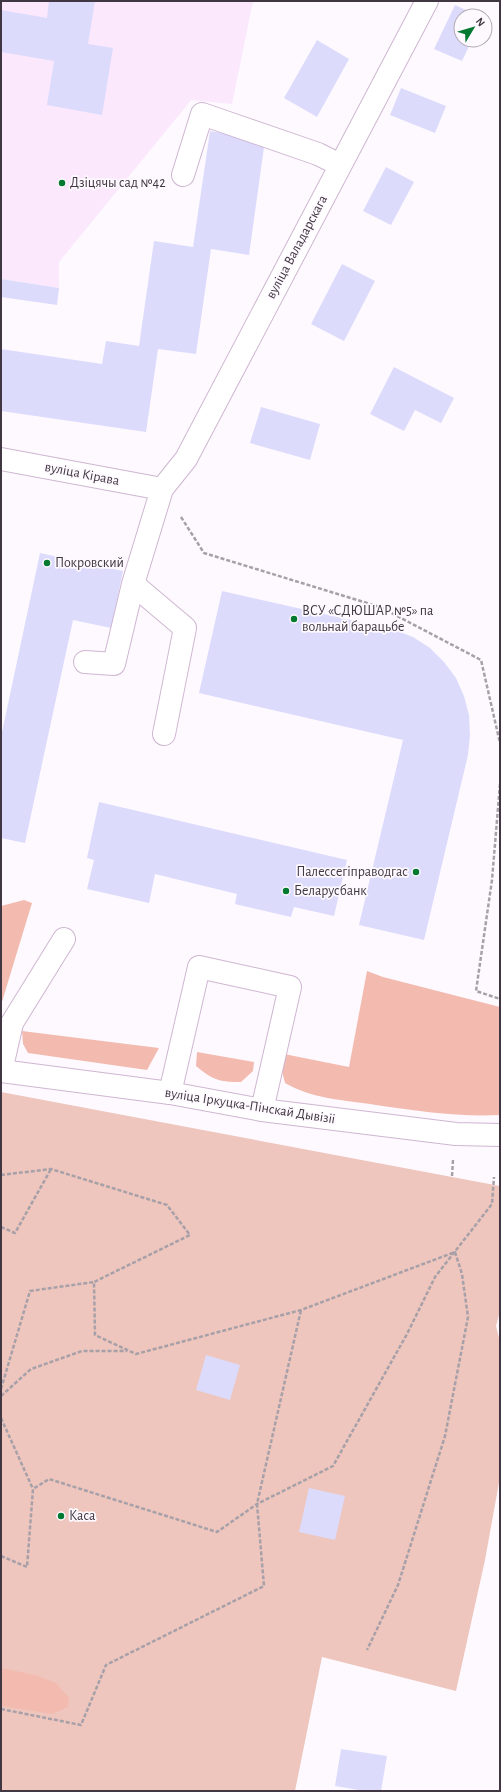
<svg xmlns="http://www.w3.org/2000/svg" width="501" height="1792" font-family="'Alegreya Sans',sans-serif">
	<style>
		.built { fill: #fbe8fd }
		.green { fill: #eec6bd }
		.forest { fill: #f3bbaf }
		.building { fill: #dcdbfc }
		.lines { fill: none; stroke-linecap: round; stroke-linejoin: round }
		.minor-casing { stroke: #ceb6d1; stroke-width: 24 }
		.major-casing { stroke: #ceb6d1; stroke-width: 24 }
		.path { stroke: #a7a0a8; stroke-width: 2.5; stroke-dasharray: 4 2; stroke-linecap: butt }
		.minor { stroke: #fff; stroke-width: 22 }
		.major { stroke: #fff; stroke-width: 22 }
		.poi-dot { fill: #027930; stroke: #fef9ff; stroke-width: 1.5 }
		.labels { text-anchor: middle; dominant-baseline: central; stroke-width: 3.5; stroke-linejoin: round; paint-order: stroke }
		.poi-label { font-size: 14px; fill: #413742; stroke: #fef9ff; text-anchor: start }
		.street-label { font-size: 14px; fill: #413742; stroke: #fef9ff }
	</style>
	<rect width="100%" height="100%" fill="#fef9ff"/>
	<!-- built -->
	<path class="built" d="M1,1h252l-21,103 -41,-4 -132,162v26l-58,-9z"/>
	<!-- green -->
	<path class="green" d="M1,1092l499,94v125l-4,15 4,16v135l-15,83 -29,131 -134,-34 -27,134h-294z"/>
	<!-- forest -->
	<path class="forest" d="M24,900l8,3 -31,102v-99z
		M367,971l16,6 117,30v108c-42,2 -83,-4 -124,-10 -31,-5 -64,-6 -91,-22l-4,-16 3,-13 65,13z
		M22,1031l137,17 -12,22 -119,-17 -5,-9z
		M197,1052l57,10 -1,9 -12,11c-22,0 -28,-2 -45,-16z
		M1,1668l34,7 21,8 13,15 -1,9 -16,7 -51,-8z"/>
	<!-- building -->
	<path class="building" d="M49,1h46l-7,43 25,4 -11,67 -55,-10 7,-44 -53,-9v-42l46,8z
		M455,5l24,11h-18v24h11l-10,21 -28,-12z
		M317,40l32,19 -32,58 -33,-19z
		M401,88l45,18 -11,27 -45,-18z
		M210,131l55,9 -16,115 -38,-6 -15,105 -38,-5 -12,83 -145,-21v-62l101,15 4,-23 33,5 15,-105 39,6z
		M386,167l28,15 -23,43 -28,-14z
		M342,264l33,17 -31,60 -33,-17z
		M1,279l58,9 -2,17 -56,-8z
		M394,367l60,31 -13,25 -26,-13 -11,21 -34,-17z
		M261,407l59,17 -10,36 -60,-17z
		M40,553l83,18 -12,57 -38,-8 -48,223 -24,-5v-101z
		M222,591l173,39 18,7 17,11 14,14 12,16 8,18 5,19 1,20 -2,20 -44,185 -65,-15 44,-185 -204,-47z
		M99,802l248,58 -13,56 -40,-9 -3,10 -56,-13 2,-10 -82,-20 -6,29 -62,-14 7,-29 -7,-2z
		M206,1355l34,10 -10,35 -34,-10z
		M309,1488l36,8 -10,44 -36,-8z
		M341,1749l46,7 -6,35h-16l-30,-5z"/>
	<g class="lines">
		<!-- minor casing -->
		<g class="minor-casing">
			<path id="minor" d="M183,175l19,-61 116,40 22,11
				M1,459l161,30
				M133,584l52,44 -21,106
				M85,662l29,2 19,-80 29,-95 24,-30 241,-458
				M1,1071l11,-48 52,-84
				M170,1093l29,-126 91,20 -28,123"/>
		</g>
		<!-- major casing -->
		<g class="major-casing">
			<path id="major" d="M1,1071l169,22 92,17 194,24 44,1"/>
		</g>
		<!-- path -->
		<path class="path" d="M181,517l23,36 176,54 101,53 19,83
			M500,784l-8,96 -16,111 24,8
			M1,1175l50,-6 116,36 23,30 -96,47 1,53 41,19 165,-44 154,-58 7,22 6,43 -23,119 -47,149 -31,65
			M452,1176l1,-16
			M1,1227l14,6 36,-64
			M1,1389l29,-98 64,-9
			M1,1396l30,-27 51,-18h45
			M1,1418l32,71
			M1,1556l26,11 6,-78 16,-10 168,53 40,-28 76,-38 74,-132 28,-57 57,-73 2,-27
			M1,1709l80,16 25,-60 158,-79 -7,-82 44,-194"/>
		<!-- minor -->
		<use href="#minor" class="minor"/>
		<!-- major -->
		<use href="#major" class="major"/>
	</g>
	<!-- markers -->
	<g class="poi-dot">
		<circle cx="62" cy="183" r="4"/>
		<circle cx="47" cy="563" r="4"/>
		<circle cx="294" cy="619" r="4"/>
		<circle cx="416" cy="872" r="4"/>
		<circle cx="286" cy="891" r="4"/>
		<circle cx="61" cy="1516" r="4"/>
	</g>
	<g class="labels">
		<!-- poi labels -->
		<g class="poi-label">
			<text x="70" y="183">Дзіцячы сад №42</text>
			<text x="55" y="563">Покровский</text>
			<text x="302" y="611">ВСУ «СДЮШАР №5» па<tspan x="302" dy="16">вольнай барацьбе</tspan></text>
			<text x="408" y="872" text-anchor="end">Палессегіправодгас</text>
			<text x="294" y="891">Беларусбанк</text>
			<text x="69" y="1516">Каса</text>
		</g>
		<!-- street labels -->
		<g class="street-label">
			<text transform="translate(297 247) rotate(-62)">вуліца Валадарскага</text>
			<text transform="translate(82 474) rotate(11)">вуліца Кірава</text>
			<text transform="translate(250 1106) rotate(9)">вуліца Іркуцка-Пінскай Дывізіі</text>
		</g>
	</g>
	<!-- border -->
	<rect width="501" height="1792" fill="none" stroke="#413742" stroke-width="4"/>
	<!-- north arrow -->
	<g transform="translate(473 28) rotate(52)"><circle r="19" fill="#fef9ff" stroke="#b2abb3"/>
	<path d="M0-3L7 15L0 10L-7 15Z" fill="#027930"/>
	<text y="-6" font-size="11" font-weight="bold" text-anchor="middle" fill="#413742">N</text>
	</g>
</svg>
